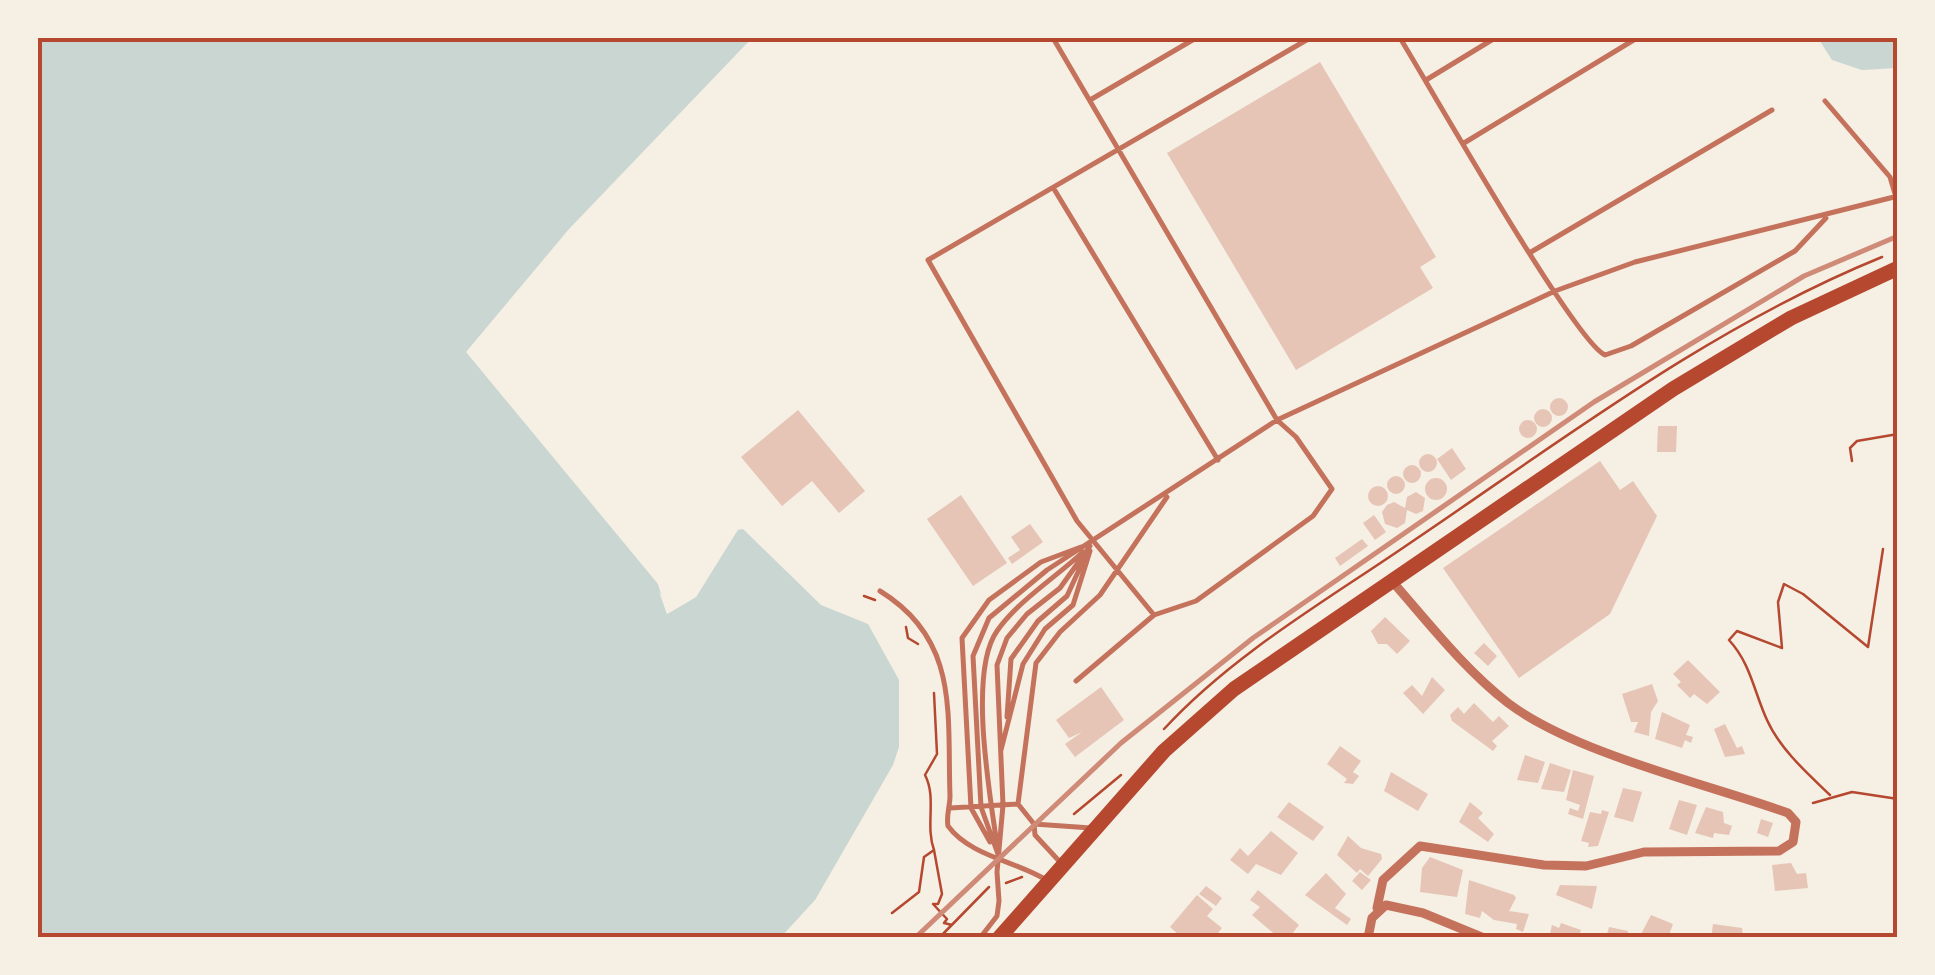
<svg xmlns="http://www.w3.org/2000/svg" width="1935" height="975" font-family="Cabin,sans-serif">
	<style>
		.water { fill: #c9d6d2 }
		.pier { fill: #f6efe4 }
		.building { fill: #e6c5b7 }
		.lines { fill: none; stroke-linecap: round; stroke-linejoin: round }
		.path { stroke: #b5482f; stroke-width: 2.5 }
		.service { stroke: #c5725c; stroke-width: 5 }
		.minor { stroke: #c5725c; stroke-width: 9 }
		.trunk { stroke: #b5482f; stroke-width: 15 }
		.rail { stroke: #cf8b77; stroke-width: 5 }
		.neatline { fill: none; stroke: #b5482f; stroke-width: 4 }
	</style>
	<rect width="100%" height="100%" fill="#f6efe4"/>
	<!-- water -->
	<path class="water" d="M38,38h714l-183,191 -103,123 192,232 9,30 29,-17 41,-67 6,-1 78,76 47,19 31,56v67l-6,18 -78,135 -34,37h-743z
		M1818,38h79v30l-35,2 -30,-10z"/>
	<!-- pier -->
	<path class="pier" d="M741,525l-45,72 -29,17 -8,-22 11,16 16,-7 47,-74z"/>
	<!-- building -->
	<path class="building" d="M1320,62l116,195 -16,10 13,21 -137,82 -129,-217z
		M1550 407a9 9 0 1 1 18 0a9 9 0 1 1-18 0Z
		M1534 418a9 9 0 1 1 18 0a9 9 0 1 1-18 0Z
		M798,410l67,81 -26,22 -27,-32 -30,25 -41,-49z
		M1519 429a9 9 0 1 1 18 0a9 9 0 1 1-18 0Z
		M1658,426h19l-1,26h-19z
		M1452,448l14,21 -15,11 -14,-21z
		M1419 463a9 9 0 1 1 18 0a9 9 0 1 1-18 0Z
		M1600,461l20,29 13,-9 24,35 -47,98 -91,64 -76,-110z
		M1403 474a9 9 0 1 1 18 0a9 9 0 1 1-18 0Z
		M1387 485a9 9 0 1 1 18 0a9 9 0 1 1-18 0Z
		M1425 489a11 11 0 1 1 22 0a11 11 0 1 1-22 0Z
		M1368 496a10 10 0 1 1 20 0a10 10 0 1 1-20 0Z
		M1416,492l9,6 -2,13 -7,3 -9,-4 -2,13 -8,5 -12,-4 -3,-12 5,-7 7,-3 11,6 2,-11z
		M961,495l46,68 -34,23 -46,-67z
		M1374,515l12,17 -11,8 -12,-17z
		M1030,524l13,18 -31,22 -4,-6 12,-8 -9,-13z
		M1362,539l6,7 -28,20 -5,-8z
		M1385,617l25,24 -13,13 -10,-10h-9l-7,-13z
		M1484,643l13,13 -9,10 -14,-13z
		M1688,660l32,32 -13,12 -13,-10 -4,4 -13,-13 4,-3 -8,-8z
		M1432,677l13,13 -22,24 -20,-21 9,-8 10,11z
		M1652,684l6,17 -7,11 -2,24 -15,-4 4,-10h-7l-9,-28z
		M1101,687l23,33 -49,37 -10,-13 17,-12 -13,6 -13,-18z
		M1474,703l19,19 6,-6 10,10 -17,15 5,5 -4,5 -41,-30 -2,-6 8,-8 6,7z
		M1662,712l28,13 -4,10 7,2 -2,6 -6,-3 -3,8 -27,-9z
		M1725,724l12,24 5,-2 3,8 -20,3 -11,-28z
		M1340,746l21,15 -8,11 6,4 -6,8 -9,-1 3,-4 -20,-15z
		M1525,755l20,7 -7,21 -21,-3z
		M1550,763l21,7 -7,22 -23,-3z
		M1573,770l21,6 -11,43 -15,-5 2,-6 8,3 2,-6 -14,-5z
		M1391,772l37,22 -10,17 -34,-20z
		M1623,788l19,4 -9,30 -19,-5z
		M1679,800l18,5 -10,30 -18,-6z
		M1289,802l35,25 -11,14 -36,-24z
		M1470,802l13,11 -5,5 16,16 -6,8 -29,-20z
		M1706,807l17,5 1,11 8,3 -3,9 -15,-2 -1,5 -18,-5z
		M1602,810l7,2 -11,34 -10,1 1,-4 -8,-2 9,-29 11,2z
		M1761,819l12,4 -5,14 -11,-4z
		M1271,831l27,22 -17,22 -25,-11 -8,10 -18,-14 10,-12 8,8z
		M1348,836l13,12 20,6 1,5 -14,17 -8,-7 -3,4 -20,-18z
		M1430,857l33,13 -6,27 -37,-5 2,-24z
		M1791,863l6,11 9,-1 2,15 -33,3 -3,-26z
		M1360,872l11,8 -9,10 -10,-9z
		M1326,873l20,21 -11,14 16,11 -4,6 -42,-30z
		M1469,880l45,15 2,3 -7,13 20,3 -6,18 -7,-3 1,-5 -23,-4 -12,-9 -2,7 -15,-4z
		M1560,885l37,1 -5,23 -36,-14z
		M1206,886l16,12 -6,8 -17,-12z
		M1258,890l41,35 -10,13h-10l-27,-23 8,-8 -10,-7z
		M1197,895l16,14 -6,7 15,12 -8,10h-32l-12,-11z
		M1651,915l22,9 -5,14h-29z
		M1561,923l20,7 -3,8h-29l3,-13 7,3z
		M1713,924l29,4 1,10h-32z
		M1609,927l19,4 -1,7h-21z"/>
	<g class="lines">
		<!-- path -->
		<path class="path" d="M1852,461l-2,-13 7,-7 41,-7
			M864,596l11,4
			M906,627l2,11 10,6
			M934,693l3,61 -12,21c12,23 0,50 9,75
			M1164,729c70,-76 165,-130 249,-188 151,-102 299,-215 469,-284
			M1830,795c-23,-22 -50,-46 -63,-75 -13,-28 -16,-56 -38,-80l8,-9 45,17 -4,-46 6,-18 19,10 65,53 15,-98
			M1813,803l39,-11 46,7
			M1074,814l47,-39
			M1006,883l16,-6
			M892,913l27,-21 5,-35 10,-7 8,44 -4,10h-5l14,15 -3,4 8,2
			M939,938l50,-51"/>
		<!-- service -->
		<path class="service" d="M1053,38l224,382 19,17 36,52 -19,27 -117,85 -42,14 -78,66
			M1400,38c29,47 174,303 205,317l26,-9 164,-95 31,-33
			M1426,80l69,-42
			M1090,100l106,-62
			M1825,101l65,76 6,20
			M1464,143l173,-105
			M1054,189l164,271
			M1531,252l241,-142
			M880,591c80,49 67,123 70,205 0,10 -4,20 -2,30 23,31 69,35 100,55
			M1154,615l-77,-94 -149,-261 382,-222
			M1007,717l4,-58 27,-38 29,-25 17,-37
			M1001,750l22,-86 22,-35 28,-24 17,-54
			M1018,804l18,-141 24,-31 40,-37 67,-98
			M950,808l68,-4 16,20 1,11 25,27
			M1034,824l57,4
			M990,842l-19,-34 -9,-170 27,-38 52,-38 40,-15
			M997,845c-7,-50 -29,-173 0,-214 22,-31 58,-53 86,-79
			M999,857l-18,-50 -8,-151 16,-38 58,-48 230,-150 278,-129 80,-29 263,-66
			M980,938l17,-22 2,-15 -2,-29 6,-67 -6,-140 10,-27 20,-24 33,-26 30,-42"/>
		<!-- minor -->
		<path class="minor" d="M1377,908l6,-28 37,-34 124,19 42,1 58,-14 135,-1 14,-9 3,-20 -8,-9c-81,-29 -214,-60 -280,-110 -44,-34 -80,-81 -117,-123
			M1368,938l4,-20 14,-13 37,8 61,25"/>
		<!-- trunk -->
		<path class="trunk" d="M999,938l165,-187 70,-62 439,-300 118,-71 107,-50"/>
		<!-- rail -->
		<path class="rail" d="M915,938l206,-195 132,-105 341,-236 210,-126 94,-40"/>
	</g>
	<!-- border -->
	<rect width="1935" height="975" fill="none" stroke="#f6efe4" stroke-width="80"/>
	<rect x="40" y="40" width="1855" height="895" class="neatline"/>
</svg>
